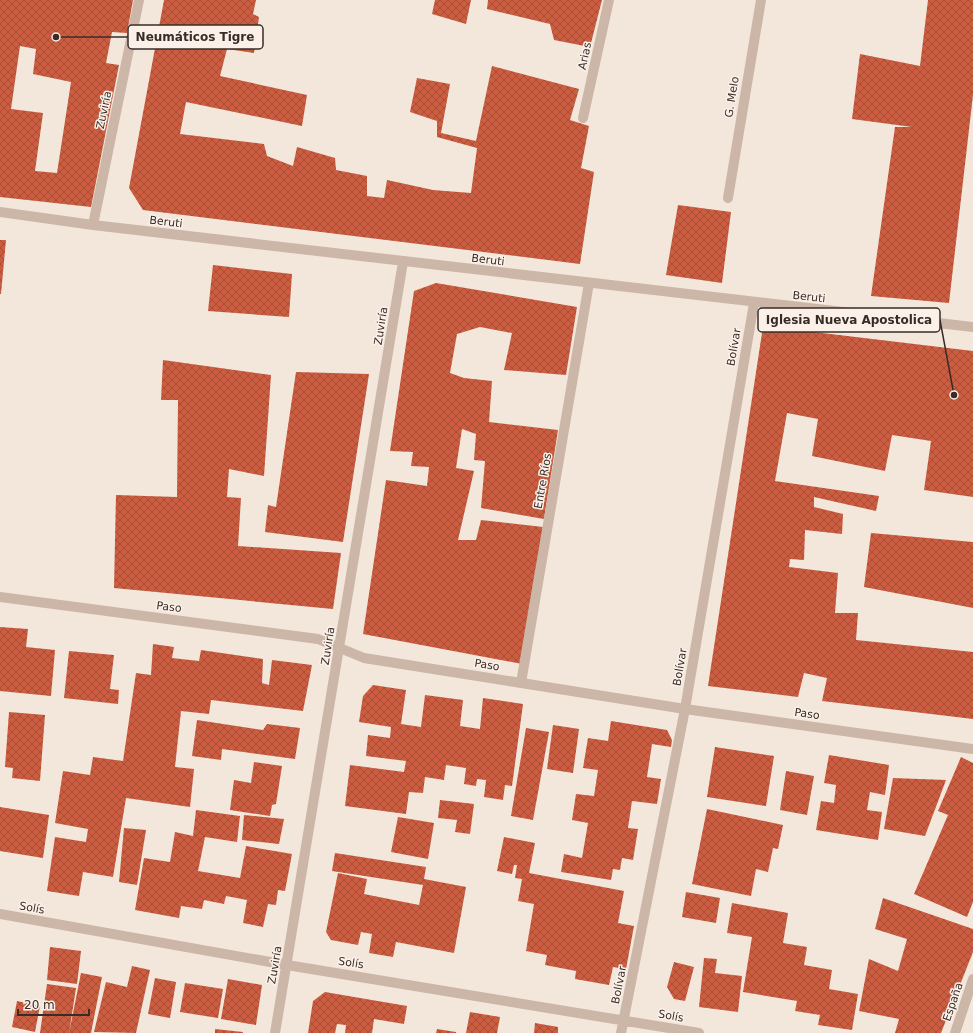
<svg xmlns="http://www.w3.org/2000/svg" width="973" height="1033" font-family="'DejaVu Sans',sans-serif">
	<style>
		.building { fill: url(#building-cross-hatch); fill-rule: evenodd }
		.lines { fill: none; stroke-linecap: round; stroke-linejoin: round }
		.minor { stroke: #ccb6a7; stroke-width: 10 }
		.tertiary { stroke: #ccb6a7; stroke-width: 10 }
		.labels { text-anchor: middle; dominant-baseline: central; stroke-width: 3; stroke-linejoin: round; paint-order: stroke }
		.street-label { font-size: 11px; fill: #382c28; stroke: #fbf1e8 }
		.leader { fill: none; stroke: #382c28; stroke-width: 1.5 }
		.callout-dot { fill: #382c28; stroke: #fbf1e8; stroke-width: 1.5 }
		.callout { fill: #fbf1e8; stroke: #382c28; stroke-width: 1.5 }
		.callout-label { font-size: 12px; text-anchor: middle; font-weight: bold; fill: #382c28 }
	</style>
	<defs>
		<pattern id="building-cross-hatch" width="8" height="8" patternUnits="userSpaceOnUse"><rect width="8" height="8" fill="#cc5d41"/><path d="M0 0l8 8M0 8l8-8" fill="none" stroke="#a74d36"/></pattern>
	</defs>
	<rect width="100%" height="100%" fill="#f3e7dc"/>
	<!-- building -->
	<path class="building" d="M0,0h133l-6,33 -15,-1 -6,31 13,2 -28,142 -91,-10zM20,46l16,3 -3,25 38,8 -14,91 -22,-2 8,-58 -32,-4z
		M164,0h92l-3,14 6,3 -5,36 -27,-4 -7,27 87,19 -5,31 -116,-24 -6,32 84,10 3,12 26,10 4,-19 38,11 1,12 31,6v20l17,2 3,-18 46,10 38,3 6,-45 -40,-11v-16l-27,-9 7,-34 33,6 -9,49 35,8 16,-75 87,23 -9,31 19,6 -8,42 13,4 -14,92 -437,-54 -14,-22z
		M435,0h36l-5,24 -34,-10z
		M488,0h114l-12,47 -36,-7 -4,-16 -63,-15z
		M928,0h45v95l-24,208 -78,-7 24,-169h17l-60,-8 8,-65 60,12z
		M678,205l53,7 -9,71 -56,-8z
		M0,240h6l-5,54h-1z
		M213,265l79,9 -3,43 -81,-6z
		M436,283l141,24 -11,68 -62,-5 8,-37 -32,-6 -23,7 -7,39 14,5 28,3 -3,41 69,8 -14,89 -63,-11 4,-47 -11,-1 2,-26 -14,-5 -6,39 18,3 -16,69h18l5,-20 62,7 -21,137 -159,-30 23,-154 41,6 2,-19 -18,-1 2,-14 -23,-1 24,-160z
		M772,327l201,24v146l-49,-7 7,-49 -39,-6 -7,36 -73,-15 6,-37 -31,-6 -12,68 104,15 -3,15 -62,-14v10l29,7 -1,20 -37,-4 -1,30 -14,-1 -1,8 49,6 -3,40h23l-2,27 117,12v67l-151,-18 5,-23 -23,-5 -6,24 -90,-11 54,-353z
		M163,360l108,15 -7,101 -35,-7 -2,28 14,1 -3,48 103,7 -8,56 -219,-21 2,-93 61,2 1,-97h-17z
		M296,372l73,2 -26,168 -78,-10 3,-27 8,2z
		M871,533l102,9v66l-109,-21z
		M0,627l28,2 -2,18 29,3 -4,46 -51,-5z
		M153,644l21,3 -2,11 27,3 2,-11 62,9 -1,24 7,2 3,-25 40,5 -9,46 -92,-11 -2,14 -28,-3 -6,56 19,2 -4,38 -64,-9 -13,79 -30,-5 -4,24 -32,-5 8,-54 31,5 2,-13 -33,-6 8,-52 27,4 3,-18 30,4 13,-88 15,2z
		M69,651l45,4 -4,34 9,1 -1,14 -54,-6z
		M373,685l33,5 -5,34 20,3 4,-32 38,5 -3,26 20,3 3,-31 40,6 -11,82 -7,-1 -2,15 -19,-3 2,-17 -9,-1 -1,7 -12,-2 2,-16 -20,-3 -2,15 -19,-3 -2,16 -14,-1 -3,22 -61,-8 5,-41 54,7 2,-11 -40,-5 2,-21 22,3 1,-11 -32,-5 4,-26z
		M9,712l36,3 -5,66 -28,-3 1,-10 -8,-1z
		M197,720l66,10 4,-6 33,4 -5,31 -73,-10 -1,11 -29,-4z
		M611,721l56,9 5,10 -1,7 -19,-3 -5,33 14,2 -4,25 -25,-3 -4,27 10,1 -5,31 -11,-2 -2,12 -7,-1 -2,11 -50,-8 3,-18 18,4 6,-35 -16,-3 4,-26 18,2 4,-26 -15,-2 5,-30 20,3z
		M553,725l26,4 -6,44 -26,-4z
		M526,728l23,4 -16,88 -22,-4z
		M715,747l59,9 -8,50 -59,-9z
		M829,755l60,10 -4,30 -15,-3 -3,18 15,2 -4,28 -62,-10 5,-29 13,2 2,-18 -12,-2z
		M961,757l12,6v139l-6,15 -53,-23 34,-79 -10,-4z
		M254,762l28,4 -6,38 -4,1 -2,11 -40,-6 4,-30 17,3z
		M786,771l28,5 -7,39 -27,-5z
		M893,778l53,2 -21,56 -41,-7z
		M440,800l34,4 -4,30 -15,-2 2,-12 -19,-2z
		M0,807l49,8 -6,43 -43,-7z
		M707,809l76,16 -5,24 -5,-1 -5,24 -12,-3 -5,27 -59,-12z
		M196,810l44,6 -3,26 -32,-5 -7,34 42,7 6,-32 46,8 -7,37 -7,-1 -2,15 -8,-1 -5,23 -20,-4 4,-23 -21,-4 -2,8 -20,-4 -2,9 -21,-3 -2,12 -44,-8 9,-52 26,4 5,-30 18,4z
		M244,815l40,4 -5,25 -37,-4z
		M398,817l36,6 -6,36 -37,-7z
		M124,828l22,2 -9,55 -18,-3z
		M504,837l31,6 -6,30 95,18 -6,32 16,3 -8,43 -13,-2 -4,18 -34,-6 1,-8 -31,-6 2,-10 -21,-4 8,-47 -16,-3 4,-22 -7,-1 2,-13h-3l-2,9 -15,-3z
		M335,853l91,14 -2,12 42,8 -12,66 -58,-11 -3,15 -24,-4 3,-19 -11,-2 -3,13 -27,-5 -5,-8 12,-59 29,6 -3,15 55,11 4,-20 -91,-14z
		M686,892l34,6 -4,25 -34,-6z
		M883,898l90,31v23l-32,81h-46l4,-14 -40,-8 10,-52 29,12 9,-32 -32,-10z
		M732,903l56,10 -5,30 24,4 -3,18 28,5 -3,19 29,5 -6,36 -34,-5 2,-10 -25,-4 2,-10 -54,-9 9,-55 -25,-4z
		M50,947l31,4 -4,33 -30,-4z
		M704,958l13,1 -2,14 27,3 -4,36 -39,-5z
		M674,962l20,5 -9,34 -11,-2 -7,-12z
		M132,966l18,4 -14,63 -42,-1 12,-50 21,5z
		M81,973l21,4 -11,56h-22z
		M155,978l21,4 -6,36 -22,-4z
		M228,979l34,6 -6,40 -35,-6z
		M185,983l38,6 -5,29 -38,-6z
		M47,984l29,4 -7,45h-29z
		M325,992l82,14 -3,18 -30,-5 -2,14h-27l1,-8 -9,-1 -2,9h-27l5,-32z
		M17,1001l23,5 -5,26 -23,-5z
		M470,1012l30,5 -3,16h-31z
		M535,1023l23,4v6h-24z
		M215,1029l28,3v1h-28z
		M437,1029l19,3v1h-20z"/>
	<g class="lines">
		<!-- minor -->
		<path class="minor" d="M583,118l26,-118
			M728,198l33,-198
			M0,212l93,13 880,102
			M93,225l46,-225
			M521,683l68,-400
			M0,914l287,51 412,68
			M275,1033l128,-771
			M621,1033l64,-324 69,-406
			M955,1033l18,-54"/>
		<!-- tertiary -->
		<path class="tertiary" d="M0,597l318,42 46,19 321,51 288,40"/>
	</g>
	<g class="labels">
		<!-- street labels -->
		<g class="street-label">
			<text transform="translate(585 56) rotate(-78)">Arias</text>
			<text transform="translate(732 97) rotate(-81)">G. Melo</text>
			<text transform="translate(104 110) rotate(-78)">Zuviría</text>
			<text transform="translate(166 222) rotate(7)">Beruti</text>
			<text transform="translate(488 260) rotate(7)">Beruti</text>
			<text transform="translate(809 297) rotate(6)">Beruti</text>
			<text transform="translate(381 326) rotate(-81)">Zuviría</text>
			<text transform="translate(734 347) rotate(-80)">Bolívar</text>
			<text transform="translate(543 481) rotate(-80)">Entre Ríos</text>
			<text transform="translate(169 607) rotate(7)">Paso</text>
			<text transform="translate(328 646) rotate(-81)">Zuviría</text>
			<text transform="translate(487 665) rotate(9)">Paso</text>
			<text transform="translate(680 667) rotate(-80)">Bolívar</text>
			<text transform="translate(807 714) rotate(8)">Paso</text>
			<text transform="translate(32 908) rotate(10)">Solís</text>
			<text transform="translate(351 963) rotate(9)">Solís</text>
			<text transform="translate(275 965) rotate(-80)">Zuviría</text>
			<text transform="translate(619 985) rotate(-79)">Bolívar</text>
			<text transform="translate(953 1002) rotate(-71)">España</text>
			<text transform="translate(671 1016) rotate(10)">Solís</text>
		</g>
	</g>
	<!-- callouts -->
	<path class="leader" d="M56 37L128 37M954 395L940 320"/>
	<g class="callout-dot">
		<circle cx="56" cy="37" r="4"/>
		<circle cx="954" cy="395" r="4"/>
	</g>
	<g class="callout">
		<rect x="128" y="25" width="135" height="24" rx="4"/>
		<rect x="758" y="308" width="182" height="24" rx="4"/>
	</g>
	<g class="callout-label">
		<text x="195" y="41">Neumáticos Tigre</text>
		<text x="849" y="324">Iglesia Nueva Apostolica</text>
	</g>
	<!-- scale -->
	<path d="M18 1009v6h71v-6" fill="none" stroke="#382c28" stroke-width="2"/>
	<text x="24" y="1009" font-size="12" fill="#382c28" stroke="#fbf1e8" stroke-width="3" paint-order="stroke">20 m</text>
</svg>
